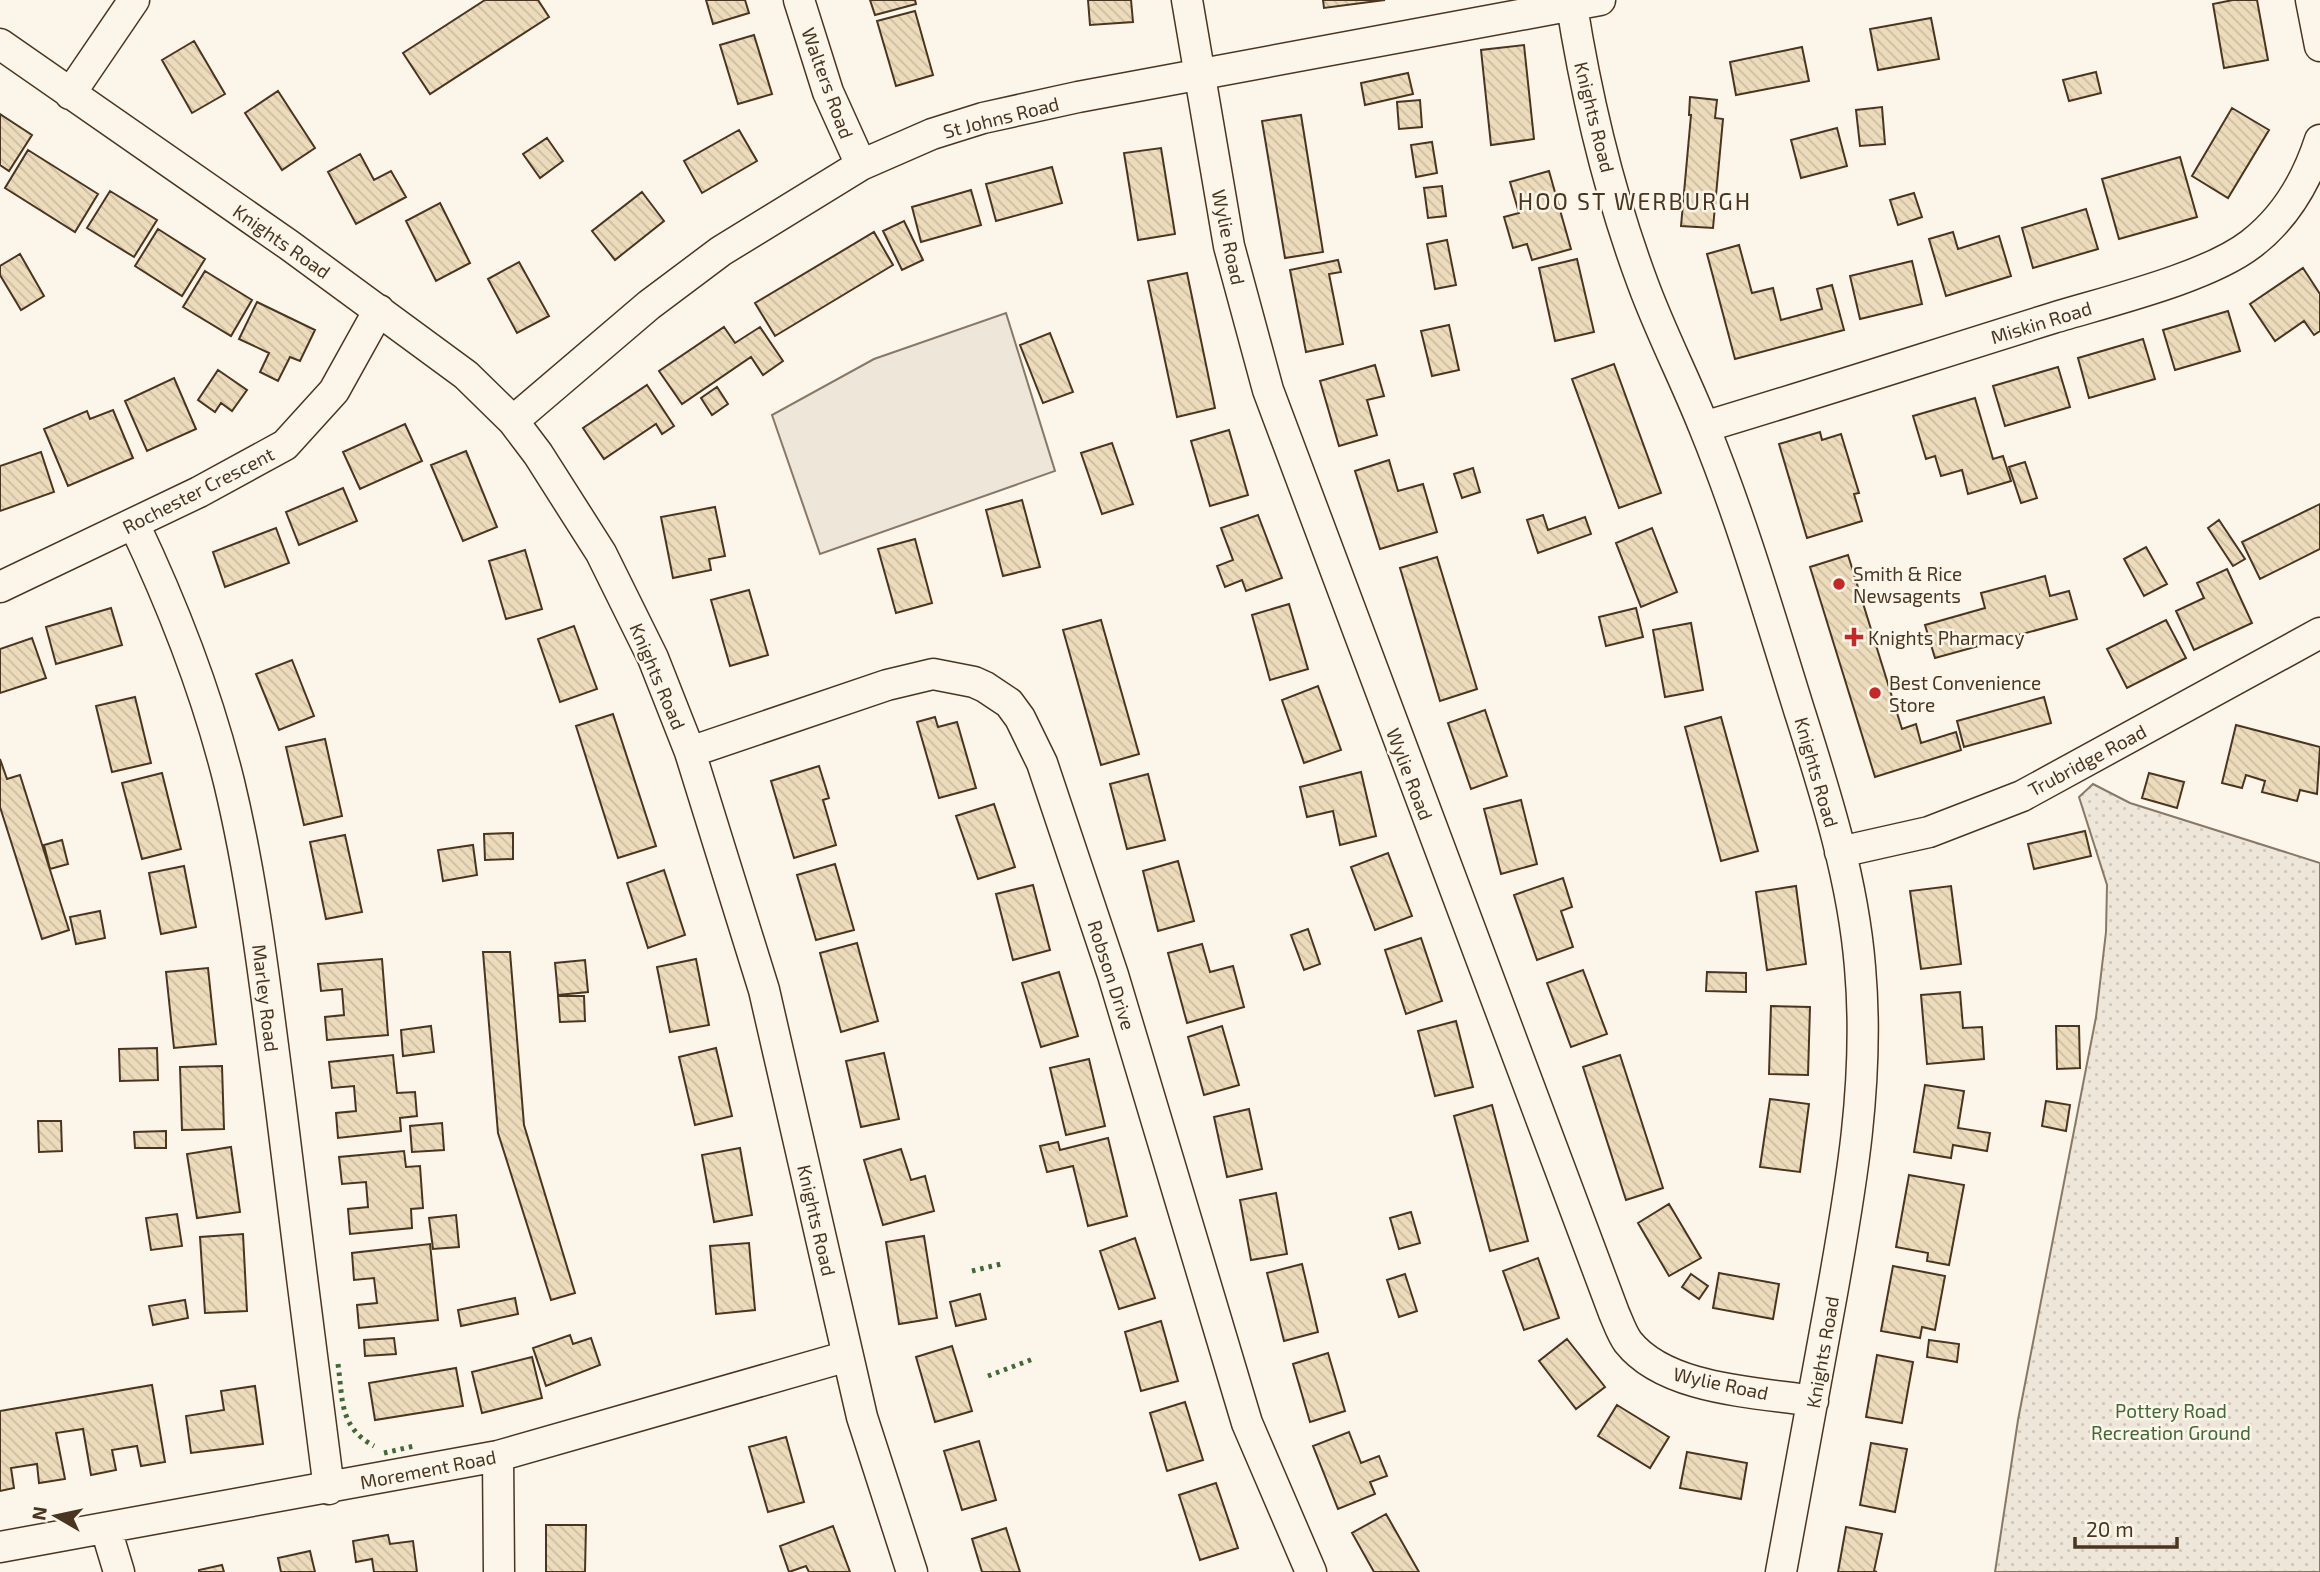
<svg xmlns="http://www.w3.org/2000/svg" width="2320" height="1572" font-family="'Exo 2',sans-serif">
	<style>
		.grass { fill: #ede6d9; stroke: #887966; stroke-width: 2 }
		.park { fill: url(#park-dots); stroke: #887966; stroke-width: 2 }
		.building { fill: url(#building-back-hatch); stroke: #4a3520; stroke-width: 2 }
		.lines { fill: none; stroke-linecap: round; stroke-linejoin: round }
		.minor-casing { stroke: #4a3520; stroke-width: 33 }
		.minor { stroke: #fbf6e9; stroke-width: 30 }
		.hedge { stroke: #436837; stroke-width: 5; stroke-dasharray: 3.5 5; stroke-linecap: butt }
		.poi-dot { fill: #c62828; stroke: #fbf6e9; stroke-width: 2.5 }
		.labels { text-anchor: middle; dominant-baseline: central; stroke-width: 5; stroke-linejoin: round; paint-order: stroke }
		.street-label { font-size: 19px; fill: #4a3520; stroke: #fbf6e9 }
		.poi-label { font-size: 19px; fill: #4a3520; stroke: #fbf6e9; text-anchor: start }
		.park-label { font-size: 19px; fill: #436837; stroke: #fbf6e9 }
		.quarter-label { font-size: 23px; letter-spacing: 2px; fill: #4a3520; stroke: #fbf6e9 }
	</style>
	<defs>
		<pattern id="park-dots" width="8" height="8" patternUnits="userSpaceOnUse" patternTransform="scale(1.75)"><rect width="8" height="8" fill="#ede6d9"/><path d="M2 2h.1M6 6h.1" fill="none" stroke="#cdc6ba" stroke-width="1.8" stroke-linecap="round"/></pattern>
		<pattern id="building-back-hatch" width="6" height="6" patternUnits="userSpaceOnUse" patternTransform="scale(1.75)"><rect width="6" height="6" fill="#ecdcbc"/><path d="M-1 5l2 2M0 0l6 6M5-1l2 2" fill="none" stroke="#ccbda1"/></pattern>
	</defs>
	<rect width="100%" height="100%" fill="#fbf6e9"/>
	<!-- grass -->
	<path class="grass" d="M1006,313l49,158 -235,83 -48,-139 102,-56z"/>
	<!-- park -->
	<path class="park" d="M2093,784l37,19 190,60v709h-325l23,-152 78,-403 10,-85 1,-47 -28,-88z"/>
	<!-- building -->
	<path class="building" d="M485,0h53l11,17 -119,77 -27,-41z
		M706,0h39l4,13 -36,11z
		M870,0h45l1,4 -41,11z
		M1088,0h43l2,22 -43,3z
		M1323,0h62l-61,8z
		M2233,0h24l11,60 -44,8 -11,-64z
		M915,11l18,64 -37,11 -19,-65z
		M1931,18l8,41 -61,11 -8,-41z
		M754,35l18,59 -34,10 -18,-59z
		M194,41l31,53 -33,19 -30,-53z
		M1524,45l10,94 -43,6 -10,-95z
		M1802,47l7,34 -73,14 -6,-33z
		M2096,72l5,21 -32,8 -6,-21z
		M1408,73l5,21 -48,11 -4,-22z
		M278,91l37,57 -33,22 -37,-57z
		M1690,97l27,3 -2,18 8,1 -10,109 -32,-2 10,-111h-2z
		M1420,100l2,27 -23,2 -2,-27z
		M1882,107l3,37 -25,2 -4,-36z
		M2232,108l37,22 -41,68 -36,-22z
		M0,114l32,21 -23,36 -9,-6z
		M1301,115l22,137 -38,6 -23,-137z
		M1837,128l10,38 -46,12 -10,-38z
		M739,130l18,31 -55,32 -18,-32z
		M547,138l16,23 -23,17 -17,-24z
		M1432,142l5,31 -21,4 -5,-32z
		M1161,148l14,86 -37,6 -14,-87z
		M28,150l70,44 -23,38 -70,-44z
		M360,154l14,26 17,-9 15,26 -50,27 -28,-52z
		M2180,157l17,60 -78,22 -17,-60z
		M1052,167l10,36 -66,18 -10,-37z
		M1549,171l22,78 -39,11 -5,-16 -14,4 -9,-31 15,-4 -9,-31z
		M1442,186l4,30 -18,2 -4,-30z
		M971,190l10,35 -60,17 -9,-35z
		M110,191l47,29 -23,37 -47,-29z
		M642,192l22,29 -49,39 -23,-29z
		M1914,193l8,24 -24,8 -8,-25z
		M440,203l30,60 -34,18 -30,-60z
		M2086,209l12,40 -65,19 -11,-40z
		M904,221l19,39 -21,10 -19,-39z
		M158,229l47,30 -23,37 -47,-30z
		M874,232l19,33 -118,71 -20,-33z
		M1953,232l5,17 41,-13 12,40 -65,20 -17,-57z
		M1447,240l9,45 -21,4 -8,-45z
		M1739,245l13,48 21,-5 8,32 41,-11 -5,-20 15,-4 12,45 -109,29 -28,-105z
		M20,254l24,42 -23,14 -21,-35v-9z
		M1577,259l17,73 -39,9 -16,-73z
		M1338,260l3,12 -12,2 14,70 -37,8 -16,-82z
		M1912,261l10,43 -62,15 -10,-43z
		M519,262l30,54 -32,17 -29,-54z
		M2303,268l17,26v37l-6,4 -10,-14 -29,20 -25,-37z
		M205,271l47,29 -21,36 -48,-29z
		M1187,273l28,135 -38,9 -29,-136z
		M257,302l58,28 -15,31 -10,-4 -12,24 -18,-9 9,-19 -30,-14z
		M2228,311l12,40 -65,19 -12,-40z
		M1449,325l10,45 -27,6 -11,-45z
		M724,327l11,16 25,-16 23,34 -20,14 -12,-18 -69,47 -23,-33z
		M1050,333l23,59 -30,11 -23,-58z
		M2143,339l12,40 -66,19 -11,-40z
		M1614,364l47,129 -42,15 -47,-129z
		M1375,365l9,31 -17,4 10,35 -38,11 -19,-65z
		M2058,367l12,40 -65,19 -12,-40z
		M218,370l29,20 -15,21 -11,-8 -6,9 -17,-12z
		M174,378l22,51 -49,22 -22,-50z
		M647,385l27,41 -12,8 -6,-10 -52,35 -21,-31z
		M717,387l11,17 -16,11 -11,-17z
		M1975,398l18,61 10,-3 8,25 -43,13 -6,-24 -21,6 -6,-20 -9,3 -13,-43z
		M113,410l20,48 -65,28 -24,-57 43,-18 3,8z
		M405,424l17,37 -62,28 -17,-37z
		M1229,430l19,65 -38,11 -19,-65z
		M1820,432l2,8 19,-6 18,59 -5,1 8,27 -55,17 -28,-94z
		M1112,443l21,61 -31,10 -21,-61z
		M466,451l31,76 -34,14 -32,-76z
		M41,452l13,40 -54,19v-45z
		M1389,460l9,31 25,-7 14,48 -57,17 -25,-78z
		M2025,462l12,36 -16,5 -12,-36z
		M1473,468l7,24 -18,6 -8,-24z
		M343,488l14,33 -58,24 -13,-33z
		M1022,500l18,67 -37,9 -17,-66z
		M2320,504v45l-60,30 -18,-37z
		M715,507l10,49 -16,3 2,11 -38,8 -12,-61z
		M1258,515l24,63 -36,13 -4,-11 -17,7 -8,-21 16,-6 -12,-32z
		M1543,515l5,15 37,-13 6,17 -53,19 -11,-33z
		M2219,520l26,39 -12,7 -25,-38z
		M276,528l13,35 -64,24 -12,-35z
		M1652,528l25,64 -36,15 -25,-64z
		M915,539l17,64 -36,10 -18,-64z
		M2146,547l21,37 -23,12 -20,-37z
		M525,550l17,59 -36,10 -17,-58z
		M1848,555l54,174 14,-5 5,19 35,-11 5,18 -86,27 -65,-210z
		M1437,557l40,132 -37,12 -40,-133z
		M2227,569l25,54 -58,27 -18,-39 28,-13 -7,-15z
		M2045,576l5,20 19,-5 8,28 -142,39 -10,-33 60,-17 -4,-15z
		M749,590l19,65 -38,11 -19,-66z
		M1289,604l19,65 -38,11 -18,-65z
		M111,608l11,37 -66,19 -10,-37z
		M1636,608l7,29 -37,9 -7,-29z
		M1101,620l38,134 -38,11 -38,-135z
		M2166,620l20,38 -59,30 -20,-39z
		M1691,623l12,67 -38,7 -12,-67z
		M574,626l23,63 -37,13 -22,-63z
		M32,638l14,40 -46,15v-44z
		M292,660l22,56 -35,14 -23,-56z
		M1318,686l23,64 -37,13 -22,-63z
		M135,697l16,66 -39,9 -16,-66z
		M2044,697l7,26 -87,24 -7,-26z
		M1485,710l22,66 -36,13 -23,-66z
		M613,714l43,132 -38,12 -42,-132z
		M935,717l3,10 19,-5 19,66 -37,10 -22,-76z
		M1721,717l37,134 -37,10 -36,-134z
		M2236,725l84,22 -3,47 -17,-4 -3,11 -35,-9 3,-11 -19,-6 -4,13 -20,-5z
		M325,739l17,77 -38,9 -18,-78z
		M0,759l7,20 13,-4 49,155 -27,9 -42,-132z
		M819,766l10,32 -6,2 13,45 -42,13 -23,-77z
		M1361,772l15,64 -36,9 -7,-34 -26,6 -7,-30z
		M162,773l19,76 -39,10 -20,-76z
		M2149,773l35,9 -7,26 -35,-10z
		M1148,774l17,66 -38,9 -17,-65z
		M1521,800l16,64 -36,10 -17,-65z
		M994,804l21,63 -37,12 -22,-63z
		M2085,831l6,25 -57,13 -6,-25z
		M513,833v26l-28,1 -1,-26z
		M345,835l17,77 -36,7 -16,-77z
		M62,840l6,24 -18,5 -6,-24z
		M473,845l4,30 -34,6 -5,-31z
		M1388,853l24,63 -37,14 -24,-63z
		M1178,861l16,60 -36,10 -15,-60z
		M835,864l19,66 -38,10 -19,-65z
		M184,866l12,61 -35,7 -12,-61z
		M664,870l21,65 -37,13 -21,-65z
		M1563,878l9,29 -11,4 12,36 -36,13 -23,-65z
		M1033,885l17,65 -37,10 -17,-66z
		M1796,886l10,78 -39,6 -11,-78z
		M1951,886l10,78 -40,5 -11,-78z
		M100,911l5,27 -29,6 -6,-27z
		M1308,929l12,35 -16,6 -13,-35z
		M1421,938l21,63 -36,13 -21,-64z
		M857,943l21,78 -37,11 -21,-79z
		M1202,944l8,28 23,-6 11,41 -57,16 -19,-70z
		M483,952h27l14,173 51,168 -24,7 -53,-167z
		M382,959l6,76 -61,5 -2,-23 19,-2 -2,-26 -21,2 -3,-27z
		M696,959l13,66 -39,7 -13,-65z
		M585,960l3,32 -30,3 -3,-32z
		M208,968l8,76 -42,4 -8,-76z
		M1583,970l24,64 -36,13 -24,-64z
		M1059,972l19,64 -37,11 -19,-64z
		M1707,972l39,1v19l-40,-1z
		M1960,992l3,36 19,-1 2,32 -57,5 -6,-69z
		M558,996h26l1,25 -25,1z
		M1771,1006l39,1 -2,68 -39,-1z
		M1456,1021l17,66 -38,9 -17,-65z
		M431,1026l3,26 -31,4 -2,-26z
		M1222,1026l17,59 -35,10 -16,-58z
		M2056,1026h23l1,42 -23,1z
		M157,1048l1,32 -38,1 -1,-32z
		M716,1048l16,68 -37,9 -16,-68z
		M884,1053l15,66 -38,8 -15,-66z
		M393,1055l4,38 18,-1 2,24 -17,2 1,13 -63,7 -2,-25 20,-2 -2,-25 -22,2 -3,-26z
		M1620,1055l43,133 -37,12 -43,-133z
		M1089,1059l16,67 -39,9 -16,-67z
		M222,1066l2,63 -42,1 -2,-63z
		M1925,1085l39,6 -6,37 32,5 -3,18 -34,-6 -2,13 -37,-6z
		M1770,1099l39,5 -9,68 -40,-5z
		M2046,1101l24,4 -4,26 -24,-5z
		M1492,1105l36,136 -38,10 -36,-135z
		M1249,1109l13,60 -35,8 -13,-60z
		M38,1121h23l1,30 -23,1z
		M442,1123l2,27 -32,2 -2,-26z
		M166,1131v17h-31l-1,-16z
		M1108,1138l19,78 -39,10 -15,-60 -26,6 -7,-26 18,-4 2,8z
		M231,1147l9,65 -43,6 -10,-64z
		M740,1148l12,67 -38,7 -12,-67z
		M901,1149l10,31 14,-4 9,35 -51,14 -19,-65z
		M404,1151l2,16 14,-1 3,42 -12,1 1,19 -62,6 -2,-25 20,-2 -2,-25 -24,2 -3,-27z
		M1909,1175l55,10 -15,80 -22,-4 1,-8 -32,-6z
		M1276,1193l11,61 -36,6 -11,-60z
		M1669,1204l32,54 -32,18 -31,-53z
		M1411,1212l9,31 -21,6 -9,-31z
		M177,1214l5,32 -31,4 -5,-32z
		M456,1215l3,32 -26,2 -4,-31z
		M243,1234l4,77 -42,2 -5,-76z
		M924,1236l13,82 -38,6 -13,-82z
		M1135,1238l20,60 -36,11 -19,-58z
		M749,1243l6,67 -39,4 -6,-68z
		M430,1244l8,76 -79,8 -2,-23 20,-2 -3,-25 -20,2 -2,-27z
		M1538,1258l21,60 -35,12 -21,-59z
		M1302,1264l16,68 -34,9 -17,-68z
		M1893,1266l52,10 -10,54 -13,-3 -2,11 -39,-7z
		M1719,1273l60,11 -6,35 -60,-11z
		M1405,1274l12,37 -18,6 -12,-37z
		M1691,1274l17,12 -9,13 -17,-12z
		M980,1294l6,25 -30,7 -6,-24z
		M515,1298l3,16 -57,12 -3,-16z
		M185,1300l3,18 -35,7 -4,-19z
		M1161,1321l17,60 -37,10 -16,-59z
		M570,1335l3,9 18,-6 9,27 -54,21 -13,-38z
		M394,1338l2,16 -31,2 -1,-16z
		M1567,1339l38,48 -29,22 -37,-48z
		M1929,1340l30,4 -2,18 -30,-5z
		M952,1346l20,65 -37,11 -19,-65z
		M1328,1353l17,58 -35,11 -17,-58z
		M1877,1355l36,7 -11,61 -36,-6z
		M532,1357l10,41 -60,15 -10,-41z
		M456,1368l7,38 -88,14 -6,-37z
		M152,1385l13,77 -24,4 -4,-20 -25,4 4,20 -25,5 -8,-46 -27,4 9,46 -26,4 -2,-19 -26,4 3,20 -14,3v-80z
		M255,1386l8,58 -72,9 -5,-37 38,-6 -3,-19z
		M1185,1402l18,58 -36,11 -17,-58z
		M1617,1405l52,32 -19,31 -52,-32z
		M1349,1432l12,31 18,-7 8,20 -17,6 5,12 -37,15 -25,-63z
		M786,1437l18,65 -36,10 -19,-65z
		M979,1441l17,59 -34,10 -18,-59z
		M1871,1443l36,6 -12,63 -35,-7z
		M1687,1452l60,11 -6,36 -61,-11z
		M1216,1483l22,65 -38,12 -21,-65z
		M1386,1514l33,58h-45l-22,-39z
		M546,1525h40l-1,47h-39z
		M833,1526l17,46h-41l-3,-6 -17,6 -9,-26z
		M1846,1527l36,7 -8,37 3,1h-39z
		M1006,1528l14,44h-38l-10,-33z
		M388,1535l2,9 23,-3 4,31h-43l-2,-13 -16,3 -3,-21z
		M310,1551l5,21h-34l-3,-14z
		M222,1565l2,7h-25v-2z"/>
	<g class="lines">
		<!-- minor casing -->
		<g class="minor-casing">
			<path id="minor" d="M799,0l29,92 33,73
				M1187,0l42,246 39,144 346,923c4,9 8,21 14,29 38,48 128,50 185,59
				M1571,0c15,96 38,193 72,284 18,49 42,95 61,143 38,93 66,190 96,286 26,82 53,167 60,254 10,113 -9,221 -29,332 -16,91 -33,182 -50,273
				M2311,0l9,46
				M0,44l289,201 177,130 47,46 25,33 63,99 52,105 37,94 74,238 98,427 50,155
				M70,94l64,-94
				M513,421l136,-116 72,-54 140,-86 71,-31 51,-16 95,-21 522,-97
				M1704,427c117,-35 233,-73 349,-109 56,-17 154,-40 198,-74 34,-26 56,-64 69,-104
				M134,524c39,82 73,169 95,258 25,104 37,211 51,318 16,130 32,259 49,389
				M0,587l199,-95 86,-47 49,-54 45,-81
				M690,752l197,-67 46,-11 41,8 11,5 24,16 11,15 22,45 71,212 134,448 64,149
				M1840,852l89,-20 93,-36 298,-163
				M498,1456l1,116
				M106,1529l13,43
				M0,1547l498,-91 350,-100"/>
		</g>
		<!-- minor -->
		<use href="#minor" class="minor"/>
		<!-- hedge -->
		<path class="hedge" d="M972,1271l29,-7
			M338,1364c5,36 1,63 36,82
			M988,1376l45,-17
			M384,1453l30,-7"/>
	</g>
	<!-- markers -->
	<g class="poi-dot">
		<circle cx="1839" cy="584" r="7"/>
		<path d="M1850.5 626.5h7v7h7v7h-7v7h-7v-7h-7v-7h7z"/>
		<circle cx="1875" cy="693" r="7"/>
	</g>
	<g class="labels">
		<!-- street labels -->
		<g class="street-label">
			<text transform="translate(828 83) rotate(70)">Walters Road</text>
			<text transform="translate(1001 117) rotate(-14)">St Johns Road</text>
			<text transform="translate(1595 117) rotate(76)">Knights Road</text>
			<text transform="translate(1229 237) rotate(78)">Wylie Road</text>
			<text transform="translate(282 241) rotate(35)">Knights Road</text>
			<text transform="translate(2041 322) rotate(-17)">Miskin Road</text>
			<text transform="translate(198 490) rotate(-27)">Rochester Crescent</text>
			<text transform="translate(658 676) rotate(67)">Knights Road</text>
			<text transform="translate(2087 760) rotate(-28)">Trubridge Road</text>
			<text transform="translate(1817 772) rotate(74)">Knights Road</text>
			<text transform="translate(1410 774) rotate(69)">Wylie Road</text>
			<text transform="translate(1112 975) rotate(72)">Robson Drive</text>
			<text transform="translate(266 998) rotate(83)">Marley Road</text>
			<text transform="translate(817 1220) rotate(77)">Knights Road</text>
			<text transform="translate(1822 1352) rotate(-80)">Knights Road</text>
			<text transform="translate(1721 1383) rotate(12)">Wylie Road</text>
			<text transform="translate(428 1469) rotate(-11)">Morement Road</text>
		</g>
		<!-- poi labels -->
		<g class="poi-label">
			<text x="1853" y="573">Smith &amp; Rice<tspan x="1853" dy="22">Newsagents</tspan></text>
			<text x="1868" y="637">Knights Pharmacy</text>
			<text x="1889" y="682">Best Convenience<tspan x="1889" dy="22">Store</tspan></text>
		</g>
		<!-- park labels -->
		<g class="park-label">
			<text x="2171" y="1410">Pottery Road<tspan x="2171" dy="22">Recreation Ground</tspan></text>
		</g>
		<!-- quarter labels -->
		<g class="quarter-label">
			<text x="1635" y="201">HOO ST WERBURGH</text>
		</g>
	</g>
	<!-- north arrow -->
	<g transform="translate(56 1516) rotate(279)" stroke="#fbf6e9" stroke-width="5" paint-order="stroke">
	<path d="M0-5L12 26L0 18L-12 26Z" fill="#4a3520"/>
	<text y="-10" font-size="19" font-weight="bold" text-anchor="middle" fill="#4a3520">N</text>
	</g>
	<!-- scale -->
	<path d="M2075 1537v10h102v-10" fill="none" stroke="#4a3520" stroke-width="3.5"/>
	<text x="2086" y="1537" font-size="21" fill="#4a3520" stroke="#fbf6e9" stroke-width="5" paint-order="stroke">20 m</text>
</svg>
